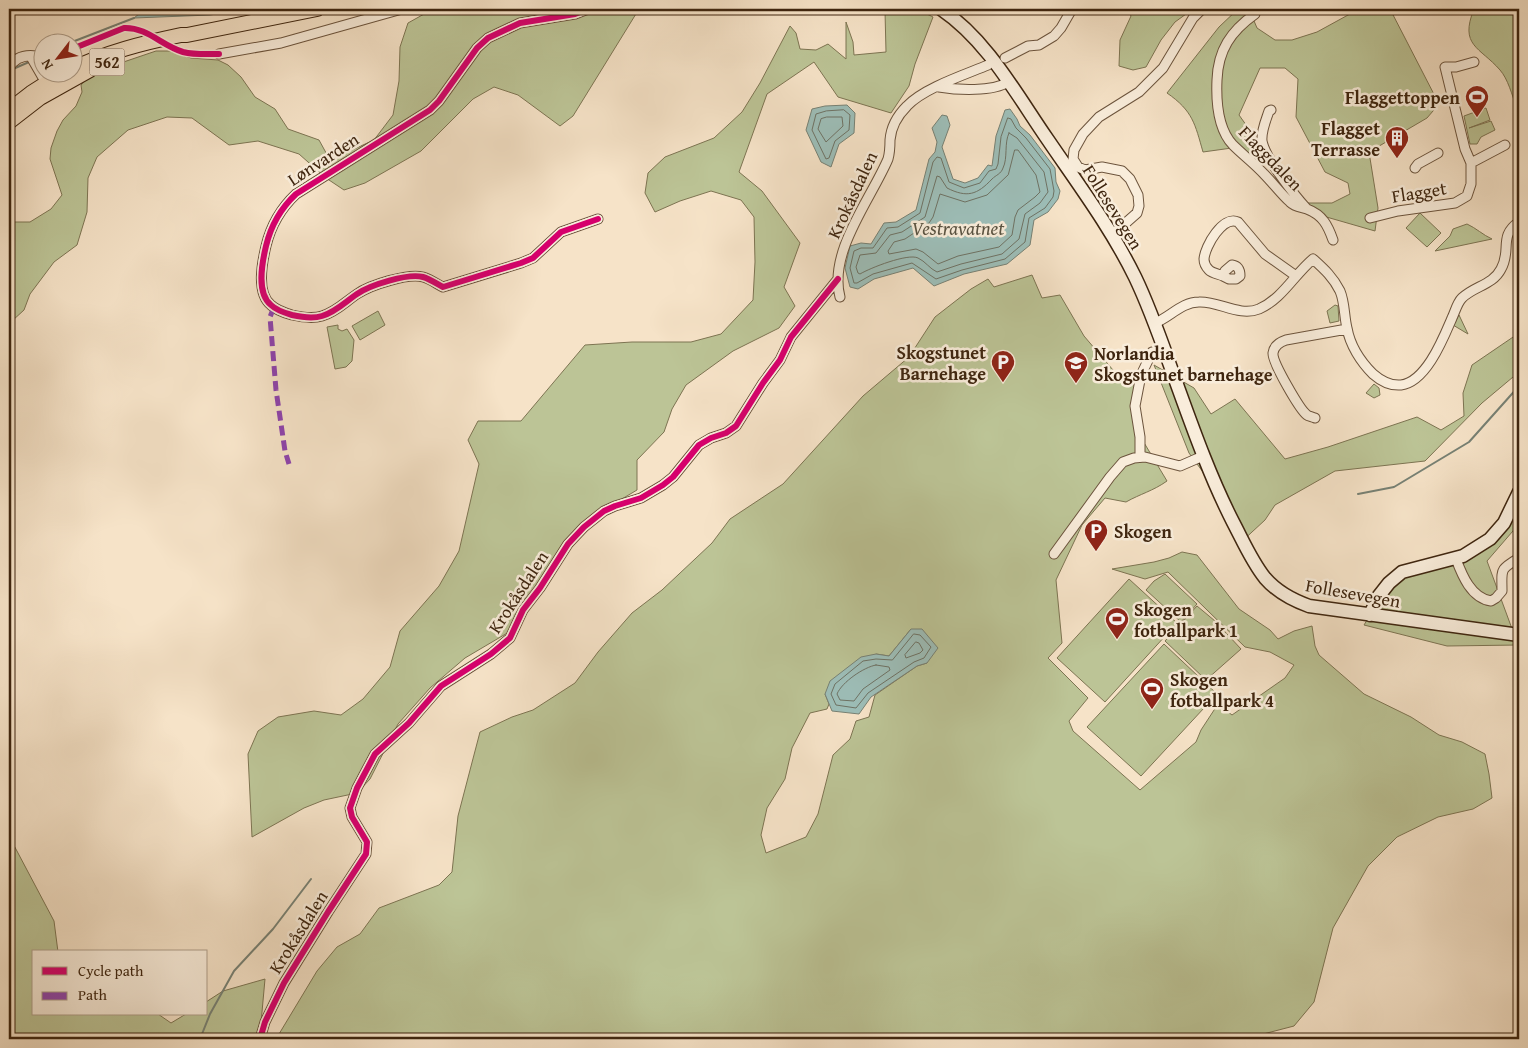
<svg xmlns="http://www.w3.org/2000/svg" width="1528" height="1048" font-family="'Gentium Book Plus',serif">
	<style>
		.green { fill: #bcc496; stroke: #7d7452; fill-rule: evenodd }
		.water { fill: #9dbeb8; stroke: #778174 }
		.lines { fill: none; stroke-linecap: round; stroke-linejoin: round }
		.shore { stroke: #6e7264; stroke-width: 1 }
		.stream { stroke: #778174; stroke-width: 2 }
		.minor-casing { stroke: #6c543d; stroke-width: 11 }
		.secondary-casing { stroke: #3e250f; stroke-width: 15 }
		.primary-casing { stroke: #3e250f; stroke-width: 16 }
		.minor { stroke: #f9eddb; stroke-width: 9 }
		.secondary { stroke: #f9eddb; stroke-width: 12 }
		.primary { stroke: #f6e3c8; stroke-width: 14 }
		.quiet { stroke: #8e44ad; stroke-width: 5; stroke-dasharray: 10 5; stroke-linecap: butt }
		.cycleway-casing { stroke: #f9eddb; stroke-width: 9 }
		.cycleway { stroke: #d6006c; stroke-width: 6 }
		.labels { text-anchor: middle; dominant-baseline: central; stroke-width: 5; stroke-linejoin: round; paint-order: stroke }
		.shield { fill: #f9eddb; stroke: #76614c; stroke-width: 1 }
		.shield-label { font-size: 16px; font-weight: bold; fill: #3e250f }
		.poi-label { font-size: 18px; font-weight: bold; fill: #3e250f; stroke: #f9eddb; text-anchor: start }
		.street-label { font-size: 18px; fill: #3e250f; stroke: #f9eddb }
		.water-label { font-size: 19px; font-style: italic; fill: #5a5342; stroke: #f9eddb }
	</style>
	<rect width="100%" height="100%" fill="#f6e3c8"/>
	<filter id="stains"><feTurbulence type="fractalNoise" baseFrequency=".004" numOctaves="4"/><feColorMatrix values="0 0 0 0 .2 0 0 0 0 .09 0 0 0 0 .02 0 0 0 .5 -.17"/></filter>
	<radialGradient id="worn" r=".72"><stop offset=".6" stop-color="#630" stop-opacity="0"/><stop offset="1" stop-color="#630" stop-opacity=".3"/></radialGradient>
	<!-- green -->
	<path class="green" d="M433,9h206l-66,107 -13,10 -42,-31 -24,-8 -21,12 -52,52 -56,32 -21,7 -18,-12 -27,-24 -41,-13 -29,4 -37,-27 -25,-1 -39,13 -31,27 -9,21 -1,34 -10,33 -23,17 -24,32 -6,16 -12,11 -3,-34v-65h21l21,-13 11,-14 -12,-36 1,-11 6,-17 6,-11 13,-14 6,-14 -1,-7 5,-6 11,-8 59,-20h14l21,7 27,2 10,5 13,12 14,20 20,12 13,20 31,11 11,20 44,-20 19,-25 6,-34 1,-34 8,-24z
		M886,9h31l16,8 -18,47 -6,22 -18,27 -53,-16 -24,-35 -47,32 -28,78 23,19 38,52 -16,44 11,19 -16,22 -46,23 -47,34 -14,24 -8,23 -27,28v30l-54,32 -19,19 -54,87 -1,4 -44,26 -35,30 -32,36 -28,55 -13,14 -33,7 -20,8 -52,29 -4,-83 10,-23 20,-14 36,-6 27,4 22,-16 27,-32 10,-36 39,-45 20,-35 20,-87 -11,-24 10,-19h43l64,-76 47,-3h59l30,-8 32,-34 2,-38 -1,-45 -13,-17 -30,-9 -31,10 -25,11 -10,-19 3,-20 17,-16 49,-19 28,-26 18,-29 30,-57 6,7 4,16 16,1 12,-6 18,15v-37l7,20 1,13 32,-3 -1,-41z
		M1128,9h65l-18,13 -14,18 -15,27 -13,3 -14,-4 1,-26 11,-24z
		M1238,9h11l8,19 18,12h17l25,-8 42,-23h31l49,95 -12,14 -58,34 9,56 -3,23 -52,-15 -15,-13h24l18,-9 -2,-11 -23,-11 -29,-55 2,-38 -13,-11h-25l-21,47 20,28 -8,19 -12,-15 -36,5c-8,-28 -10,-41 -36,-59l52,-66z
		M1474,9h45v95l-3,2c-4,-11 -8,-27 -16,-36 -20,-23 -41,-24 -26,-61z
		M1486,108l4,12 -21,8 22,-7 4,9 -14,7 -4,7h-7l-6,-28z
		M1420,213l21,20 -14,14 -21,-19z
		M1467,224c9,4 16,11 25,15l-57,12 15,-15 3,-7z
		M1032,275l10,23 18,-3 24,41 29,34 25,18 -2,20 7,33 24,40c-14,10 -27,13 -41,21l-21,-4 -23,27 -26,55 6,63 -14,15 40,40 -19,23 4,10 67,59 56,-48 5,-12 17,-26 14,11 53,-37 9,-13 -24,-13 -25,-5 -77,-75 -23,7 -33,-10 42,-7 15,-4 13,-6 15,3 42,54 31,21 8,9 16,-8 18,-5 3,20 4,9 45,39 47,23 28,18 23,7 23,12 4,20 3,24 -19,11 -35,8 -41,20 -29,29 -35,62 -19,74 -20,24 -50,13h-968l41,-68 20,-24 23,-13 19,-26 60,-23 13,-13 6,-56 22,-84 32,-15 21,-7 42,-27 23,-31 34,-39 30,-23 50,-47 18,-24 53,-35 80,-88 46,-39 26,-40 36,-28 17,-10 6,8zM911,629l16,34 -10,3 -42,29 -6,22 -13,4 -6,18 -17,16 -15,59 -12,23 -40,16 -5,-18 6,-27 18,-29 7,-31 18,-35 17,-4 2,-5 -4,-10 51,-40 13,2z
		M1335,305l3,1 1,15 -9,2 -3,-12z
		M378,311l7,14 -25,15 -8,-14z
		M1459,315l9,19 -15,-9z
		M338,325v4l4,2 5,-2 7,11 -2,21 -6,6 -11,2 -8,-42z
		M1519,333v39l-37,31 -57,58 -90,10 -60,34 -10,15 -26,24 -6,-31 -44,-60 -35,-88 40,23 17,26 24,-15 50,60 43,-12 89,-30 24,13 23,-14 -1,-23 9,-28z
		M1374,384l5,4 1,7 -6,3 -8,-5z
		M1519,483v41l-32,37 31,84 -71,1 -83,-21 32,-51 79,-23 31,-36z
		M1165,574l32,30 -16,18 -35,-32 8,-9z
		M1129,579l48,44 -72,79 -48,-44z
		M1197,606l18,15 26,28 -35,31 -41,-39z
		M1164,644l53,50 -76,82 -54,-49z
		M9,836l45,85 4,31h-24v62h124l13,9 15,-9h20v-12l17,-11 42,-12 -5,55 -2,5h-249z"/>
	<!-- water -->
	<path class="water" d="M145,9h107l-42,6 -76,3z
		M847,105l8,8 -1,20 -15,11 -8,23 -10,-5 -15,-32 6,-21 13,-3z
		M1010,109l7,10 3,7 10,9 25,33 1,14 4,9 -2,8 -10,13 -14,8 -4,25 -23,19 -43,10 -30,12 -21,-18 -39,11 -16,10 -8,-2 -5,-19 5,-22 11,-3 10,1 13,-21 12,-1 20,-12 13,-51 6,-7 2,-10 -5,-14 10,-13 5,1 3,9 -8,22 11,32 12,4 13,-5 10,-13 4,1 4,-30 9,-26z
		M911,629h11l16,19 -11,15 -10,3 -46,31 -12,17 -27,-3 -7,-17 5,-13 31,-24 15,-3 13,2z"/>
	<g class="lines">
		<!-- shore -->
		<path class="shore" d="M148,9l3,3 70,-3
			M844,110l6,5 -1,15 -14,11 -6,17 -3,1 -14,-29 4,-16 10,-3z
			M827,117h15l1,9 -17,16 -8,-13 3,-10z
			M1008,118l3,1 5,9 10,10 24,31 4,22 -1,6 -8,11 -16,10 -4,24 -20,17 -43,11 -26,9 -24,-16 -39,11 -16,9h-3l-4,-15 4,-17 7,-3h12l14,-20 11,-1 22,-14 13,-51 4,-5 4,1 8,24 15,6 16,-5 9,-12 7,-2 2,-5 3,-27z
			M1009,133l8,5 27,34 4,20 -8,11 -15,11 -6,25 -17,15 -41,10 -24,8c-7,-3 -12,-11 -19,-14 -10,-5 -48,10 -58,16l-2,-1 -2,-6 4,-12 16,-2 14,-18 12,-3 23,-15 12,-41 3,1 7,11c20,10 30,7 45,-9 4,-4 9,-5 11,-11 5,-10 1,-25 6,-35z
			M1015,150h3l18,25 4,17 -5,5 -17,13 -3,7 -3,18 -13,12 -41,9 -20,8 -15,-12 -7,-3 -27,5 -1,-3 6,-9 11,-3 24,-16 4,-6 7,-23 25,8 22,-7 21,-20z
			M914,634l6,1 11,12 -7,11 -10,4 -46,31 -12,15 -20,-3 -5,-11 4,-10 28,-23 13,-2 16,1z
			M916,642l3,1 4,7 -3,3 -14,5 -1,-3z
			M876,665l13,2 1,3 -27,19 -9,12 -14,-1 -3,-6c5,-12 27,-27 39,-29z"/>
		<!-- stream -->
		<path class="stream" d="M72,42l62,-24
			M13,69l16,-7
			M1358,494l36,-7 75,-45 50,-56
			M200,1039l10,-25 24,-43 39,-42 38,-50"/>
		<!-- minor casing -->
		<g class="minor-casing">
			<path id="minor" d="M588,9l-13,5 -55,9 -32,15 -11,10 -38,53 -9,9 -134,84c-16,15 -25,31 -30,52 -4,17 -10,47 5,59 5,5 14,8 21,10 9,2 20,4 30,1 14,-4 23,-14 35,-22 13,-9 51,-21 66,-17 7,2 14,7 20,10l78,-24 12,-5 28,-26 37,-13
				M1255,14c-24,17 -37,36 -38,66 -1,22 1,49 16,65 10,10 22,19 31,29 9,9 17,20 26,28 5,5 11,5 17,7 16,6 21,17 26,31
				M219,54l62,-11 121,-34
				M31,57l15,26 4,2
				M1005,58l23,-12 11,-1 15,-9 7,-8 11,-19
				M9,68c7,-13 20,-14 33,-11
				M939,87c18,3 54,5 69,-5
				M1271,110l-2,1c-3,9 -8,20 -7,30 3,17 33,55 45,68
				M1471,163l34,-18
				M1415,168l3,-4 20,-11
				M1370,218l28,-7 57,-8 12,-7 4,-12v-21l-6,-14 -20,-82h11l18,-5
				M1112,235l25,-22 2,-7 -1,-11 -8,-16 -8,-8 -20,-4 -17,3 -7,-3 -5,-8 1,-9 9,-16 16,-17 40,-25 24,-24 30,-50 9,-9
				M1232,265c6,1 8,4 8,11l-4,3h-7l-6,-3 2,-5z
				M1223,276c-5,-2 -11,-3 -14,-6 -3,-3 -5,-8 -5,-11 1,-13 19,-44 34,-37l27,32 31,22
				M840,297c-12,-45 31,-98 48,-138 2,-7 2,-13 2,-19 1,-13 8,-25 17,-34 17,-18 57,-31 81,-41
				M1155,323c15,-6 27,-21 44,-21 20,-1 40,15 60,7 23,-10 35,-34 54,-50 11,10 20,18 27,32 5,12 4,25 7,37 3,17 14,34 26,46 8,7 17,12 28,11 25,-3 42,-46 51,-67 3,-6 5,-15 10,-20 12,-12 31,-13 39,-29 11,-19 -3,-33 18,-47
				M1315,418c-2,-1 -7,-2 -8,-3 -7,-5 -35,-53 -34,-62 1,-7 7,-11 13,-13l61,-11
				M1140,457v-20l-5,-31 6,-31 11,-23
				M1054,554l56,-77 13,-15 11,-4 11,-1 35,9 23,-10
				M1456,559c6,16 15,39 35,42l5,-3 6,-7c0,-22 -3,-21 17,-33
				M260,1039l5,-17 19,-39 44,-71 38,-58 1,-12 -15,-25 -2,-9 7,-20 18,-34 34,-31 32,-37 50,-32 19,-16 13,-28 17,-22 28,-44 16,-17 20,-16 11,-5 26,-8 22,-13 10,-8 26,-32 12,-7 15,-5 10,-7 27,-43 17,-23 11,-23 47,-58"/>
		</g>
		<!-- secondary casing -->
		<g class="secondary-casing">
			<path id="secondary" d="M941,9c47,32 75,85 107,131 30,44 63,88 87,137 14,29 25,60 36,91 19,52 37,105 62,154 10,19 19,40 32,56 12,14 27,22 44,28l210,29
				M1370,615l8,-18 11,-14 13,-11 61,-16 27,-17 14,-16 15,-31"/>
		</g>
		<!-- primary casing -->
		<g class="primary-casing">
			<path id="primary" d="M72,69c35,-17 71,-26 109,-34h6l130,-26
				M9,110l22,-17 33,-21
				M9,122l31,-24 50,-28"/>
		</g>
		<!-- minor -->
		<use href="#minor" class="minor"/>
		<!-- secondary -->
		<use href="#secondary" class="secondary"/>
		<!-- primary -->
		<use href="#primary" class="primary"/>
		<!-- quiet -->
		<path class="quiet" d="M274,307l-4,10 6,73 9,61 4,13"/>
		<!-- cycleway casing -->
		<g class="cycleway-casing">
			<path id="cycleway" d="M588,9l-13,5 -55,9 -32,15 -11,10 -38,53 -9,9 -134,84c-16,15 -25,31 -30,52 -4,17 -10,47 5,59 5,5 14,8 21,10 9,2 20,4 30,1 14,-4 23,-14 35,-22 13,-9 51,-21 66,-17 7,2 14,7 20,10l78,-24 12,-5 28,-26 37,-13
				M72,49l52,-21c23,-1 38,18 59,24 12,3 24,2 36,2
				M260,1039l5,-17 19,-39 44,-71 38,-58 1,-12 -15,-25 -2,-9 7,-20 18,-34 34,-31 32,-37 50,-32 19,-16 13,-28 17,-22 28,-44 16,-17 20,-16 11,-5 26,-8 22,-13 10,-8 26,-32 12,-7 15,-5 10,-7 27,-43 17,-23 11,-23 47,-58"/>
		</g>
		<!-- cycleway -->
		<use href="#cycleway" class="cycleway"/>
	</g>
	<!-- icons -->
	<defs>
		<g id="stadium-pin" transform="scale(1.25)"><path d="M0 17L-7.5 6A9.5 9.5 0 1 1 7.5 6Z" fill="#8f2418" stroke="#f9eddb"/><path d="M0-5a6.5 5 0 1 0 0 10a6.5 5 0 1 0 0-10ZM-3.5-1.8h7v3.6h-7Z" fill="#fff"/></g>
		<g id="building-pin" transform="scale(1.25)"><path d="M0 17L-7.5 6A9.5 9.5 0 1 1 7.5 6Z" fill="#8f2418" stroke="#f9eddb"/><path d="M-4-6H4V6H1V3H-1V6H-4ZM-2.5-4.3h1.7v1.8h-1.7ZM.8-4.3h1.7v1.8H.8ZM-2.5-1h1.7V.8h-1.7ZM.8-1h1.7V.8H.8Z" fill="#fff"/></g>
		<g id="parking-pin" transform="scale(1.25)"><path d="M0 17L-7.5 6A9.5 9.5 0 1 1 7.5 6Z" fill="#8f2418" stroke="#f9eddb"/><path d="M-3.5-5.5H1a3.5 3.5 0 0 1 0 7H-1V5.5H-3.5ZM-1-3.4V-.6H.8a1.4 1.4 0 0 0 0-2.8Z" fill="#fff"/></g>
		<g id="school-pin" transform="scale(1.25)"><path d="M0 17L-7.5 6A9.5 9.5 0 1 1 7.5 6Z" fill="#8f2418" stroke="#f9eddb"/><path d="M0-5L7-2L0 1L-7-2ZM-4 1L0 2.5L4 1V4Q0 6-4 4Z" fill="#fff"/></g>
	</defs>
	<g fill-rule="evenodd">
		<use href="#stadium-pin" x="1477" y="97"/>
		<use href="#building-pin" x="1397" y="138"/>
		<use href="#parking-pin" x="1003" y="362"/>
		<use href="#school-pin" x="1076" y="363"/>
		<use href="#parking-pin" x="1096" y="531"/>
		<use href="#stadium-pin" x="1117" y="619"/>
		<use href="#stadium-pin" x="1152" y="689"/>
	</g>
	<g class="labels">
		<!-- shield labels -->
		<rect class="shield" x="89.5" y="48.5" width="35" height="27" rx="4"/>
		<g class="shield-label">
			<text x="107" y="62">562</text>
		</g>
		<!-- poi labels -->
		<g class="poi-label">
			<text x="1460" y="97" text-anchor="end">Flaggettoppen</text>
			<text x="1380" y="128" text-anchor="end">Flagget<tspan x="1380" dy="21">Terrasse</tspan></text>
			<text x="986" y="352" text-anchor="end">Skogstunet<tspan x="986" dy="21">Barnehage</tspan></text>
			<text x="1094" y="353">Norlandia<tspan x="1094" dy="21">Skogstunet barnehage</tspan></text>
			<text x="1114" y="531">Skogen</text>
			<text x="1134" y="609">Skogen<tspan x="1134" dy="21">fotballpark 1</tspan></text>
			<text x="1170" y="679">Skogen<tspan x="1170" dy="21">fotballpark 4</tspan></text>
		</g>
		<!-- street labels -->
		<g class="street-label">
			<text transform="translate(1271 158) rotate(46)">Flaggdalen</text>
			<text transform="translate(323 159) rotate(-33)">Lønvarden</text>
			<text transform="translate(1419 192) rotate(-9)">Flagget</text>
			<text transform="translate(852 195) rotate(-65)">Krokåsdalen</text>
			<text transform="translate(1113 207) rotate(58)">Follesevegen</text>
			<text transform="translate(518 592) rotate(-57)">Krokåsdalen</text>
			<text transform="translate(1353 593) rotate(10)">Follesevegen</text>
			<text transform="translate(298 932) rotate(-58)">Krokåsdalen</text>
		</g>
		<!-- water labels -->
		<g class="water-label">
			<text x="958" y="228">Vestravatnet</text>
		</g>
	</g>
	<!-- margin -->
	<rect width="1528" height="1048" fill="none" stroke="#f6e3c8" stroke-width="30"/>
	<rect x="10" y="10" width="1508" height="1028" fill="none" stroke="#3e250f" stroke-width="2.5"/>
	<rect x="15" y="15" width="1498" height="1018" fill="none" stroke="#3e250f"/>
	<!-- legend -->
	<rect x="32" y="950" width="175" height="65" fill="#f9eddb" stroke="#ae9d89"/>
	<rect x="42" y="967" width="25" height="8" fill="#d6006c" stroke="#ae9d89"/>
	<text x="78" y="976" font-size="15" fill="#3e250f">Cycle path</text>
	<rect x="42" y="992" width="25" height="8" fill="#8e44ad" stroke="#ae9d89"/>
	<text x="78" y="1000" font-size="15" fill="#3e250f">Path</text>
	<!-- north arrow -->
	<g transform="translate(58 58) rotate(239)"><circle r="24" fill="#f9eddb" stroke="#ae9d89"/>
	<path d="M0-4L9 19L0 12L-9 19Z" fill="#8f2418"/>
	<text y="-8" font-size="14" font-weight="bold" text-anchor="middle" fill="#3e250f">N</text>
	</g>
	<rect width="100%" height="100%" filter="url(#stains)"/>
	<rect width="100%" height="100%" fill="url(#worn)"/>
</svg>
